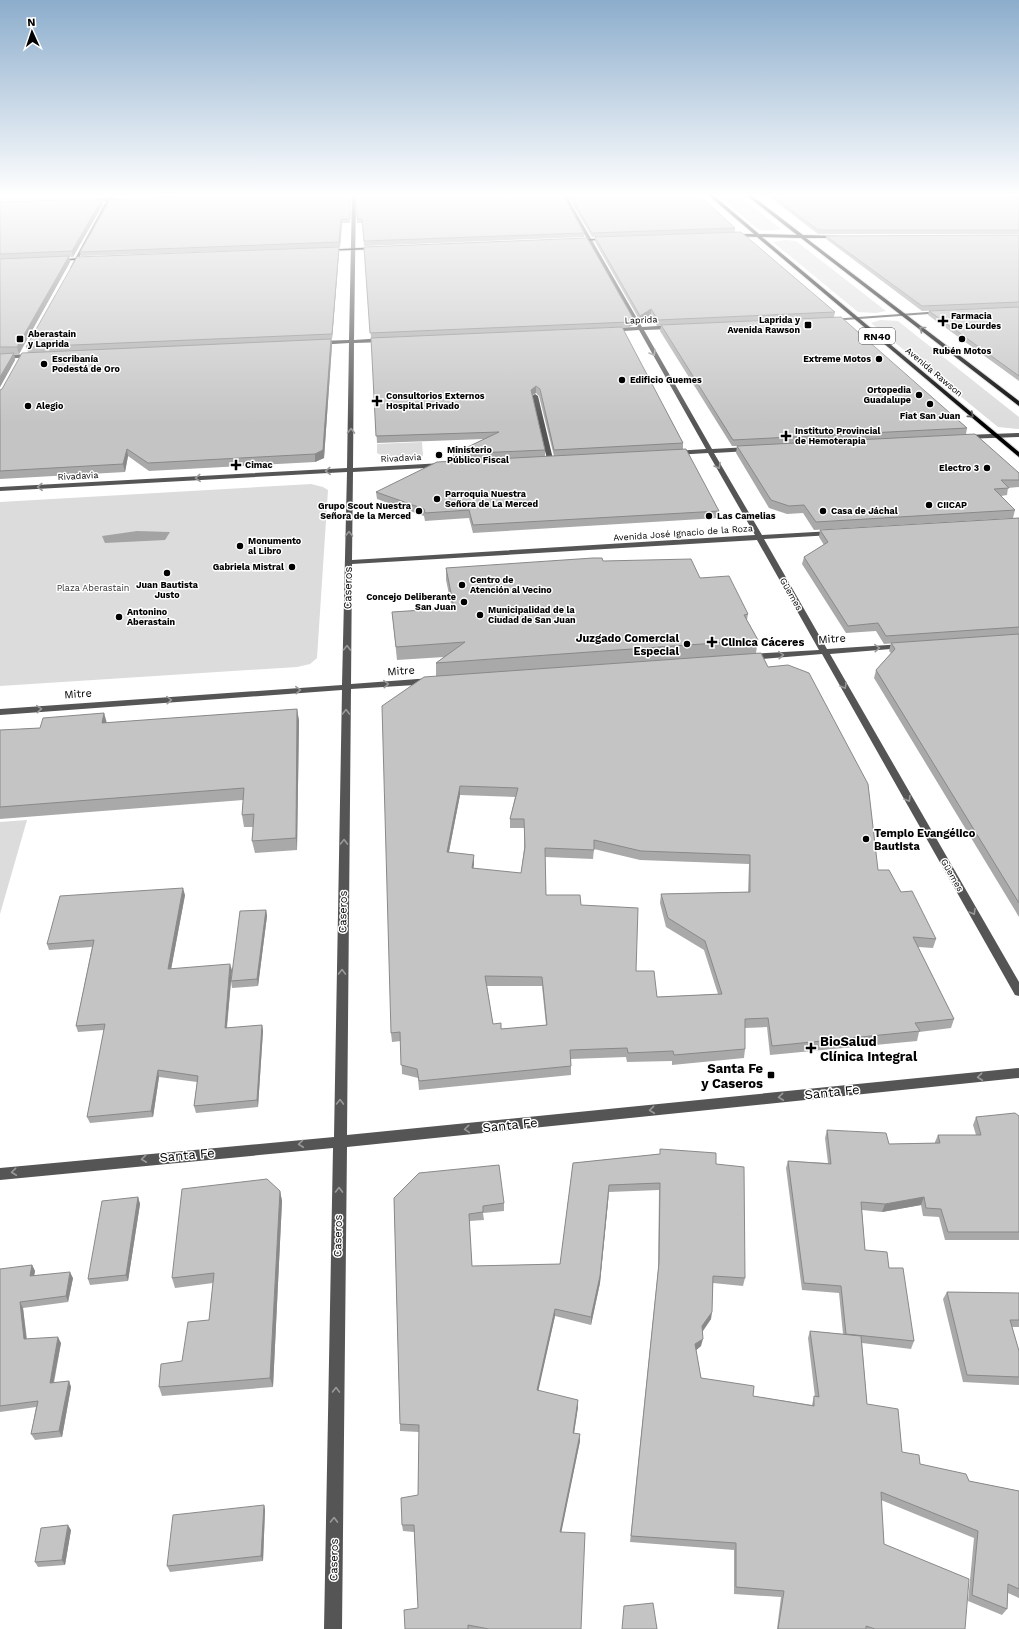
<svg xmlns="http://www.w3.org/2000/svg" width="1019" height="1629" font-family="'Work Sans',sans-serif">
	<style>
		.green { fill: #dcdcdc }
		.water { fill: #a3a3a3 }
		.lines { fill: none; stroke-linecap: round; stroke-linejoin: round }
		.major-casing { stroke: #dbdbdb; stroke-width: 2 }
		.minor { fill: #555; fill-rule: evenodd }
		.major { fill: #000; fill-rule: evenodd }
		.wall { fill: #a9a9a9; fill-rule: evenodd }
		.shaded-wall { fill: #898989 }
		.building { fill: #c4c4c4; stroke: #898989; fill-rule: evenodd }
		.oneway { stroke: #595959 }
		.oneway2 { stroke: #999 }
		.poi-dot { fill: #000; stroke: #fff; stroke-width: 1.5 }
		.labels { text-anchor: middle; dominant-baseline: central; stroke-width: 3; stroke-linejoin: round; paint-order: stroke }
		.far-poi-label { font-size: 9px; font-weight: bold; fill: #000; stroke: #fff; text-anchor: start }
		.far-street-label { font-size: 9px; fill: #000; stroke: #fff }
		.far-park-label { font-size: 9px; fill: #333; stroke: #fff }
		.shield { fill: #fff; stroke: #4c4c4c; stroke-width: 1 }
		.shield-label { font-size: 10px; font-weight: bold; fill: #000 }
		.street-label { font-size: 11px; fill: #000; stroke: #fff }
		.poi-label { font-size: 11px; font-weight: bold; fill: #000; stroke: #fff; text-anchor: start }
		.near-poi-label { font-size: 13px; font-weight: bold; fill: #000; stroke: #fff; text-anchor: start }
		.near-street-label { font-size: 13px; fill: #000; stroke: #fff }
	</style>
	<rect width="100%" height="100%" fill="#fff"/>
	<!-- green -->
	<path class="green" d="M0,195h102l-5,3 -97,3z
		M717,195h21l43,34 -9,2 -13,-1z
		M785,240l11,1 90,70 -10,2 -18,-1 -85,-70z
		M880,320l18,1 121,96v12l-21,-2 -127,-104z
		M422,442l1,14 -36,2 -10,-5v-9z
		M311,484l12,3 5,3 -11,168 -7,6 -13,3 -297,19v-184z
		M27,820l-27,94v-92z"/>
	<!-- water -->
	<path class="water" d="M137,531l33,1 -5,8 -60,3 -3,-7z"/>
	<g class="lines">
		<!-- major casing -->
		<g class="major-casing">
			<path id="major" d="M708,195h5l46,39 38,1 -51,-40h5l52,40 37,1 -1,2h-33l213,163v5l-218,-168 -39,-1 257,215v5l-262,-220 -27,-1 1,-2h23z
				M607,238l1,2 -33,1 -2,-1z
				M377,247l1,2 -53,2 -2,-1z
				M90,257l2,2 -34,2 -2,-1z"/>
		</g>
		<!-- minor -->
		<path class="minor" d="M109,195h4l-2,3 14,1 -15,2 -36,66 -4,1 36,-67 -19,-1 20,-2z
			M352,195h4l-2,145 30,-2 3,2 -3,2 -30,1 -1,125 90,-5 3,2 -3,2 -90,5 -1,88 403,-25 -47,-82 -33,2 -3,-2 3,-2 31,-2 -67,-119 -30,2 -3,-2 3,-2 28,-1 -75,-132h4l76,132 31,-2 3,2 -3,2 -29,1 68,119 37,-2 3,2 -3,2 -35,2 48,82 70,-4 4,2 -4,2 -68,4 63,110 76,-5 4,2 -4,2 -73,6 189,328v14l-4,-1 -193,-341 -72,6 -4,-3 4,-3 69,-4 -62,-110 -405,24 -1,120 80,-6 4,3 -4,3 -80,5 -4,446 672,-67v10l-672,69 -5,482h-18l9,-481 -333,32v-12l334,-31 8,-447 -342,25v-6l342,-24 5,-213 -347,19v-4l347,-19 2,-125 -31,2 -3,-2 3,-2 31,-1z
			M941,311l2,2 -112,8 -2,-1 2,-1z
			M36,354l1,1 -3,2 -34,2v-4z
			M535,394l3,2 15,63 -3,2 -3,-2 -15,-63z
			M1019,433v4l-54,2 -3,-2 3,-2z"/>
		<!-- major -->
		<use href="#major" class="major"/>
	</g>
	<!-- wall -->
	<path class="wall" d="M123,195h36l-36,1z
		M189,195h161v28h-8l-2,24 -259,9 -1,-4z
		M567,195h132l36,33v4l-143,5z
		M767,195h243l9,4v35h-201z
		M1014,195h5v3z
		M0,202l103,2 -30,53h-4l1,5 -51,92h-5l1,6 -15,27z
		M357,219l227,14v4l-220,9 -2,-23h-5z
		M1019,235v72l-97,4 -96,-72v-3z
		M595,237l240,75 -1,5 133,111 -1,6 53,39v14l-11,1 -1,7 -6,1 14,14 -2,8 -199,12 -11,-17 -16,1 -18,-6 -33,-55 1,-7h-5l-72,-115 1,-5h-4l-6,-11 -11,6 -45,-79z
		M364,247l270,73 -1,5 -4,2 -234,10 227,-10 61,116v6l36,62 -1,7 -245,15 -4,-15 -44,3 -1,-5 -47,-17 -1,-7 77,-31v-7l31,-15 -107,4 -6,-105zM536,393l3,3 15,60h-9v-6l-13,-55z
		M339,252l-7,87h-1l1,6 -8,113 -9,4 -166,9 -21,-15 -3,16 -125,7v-89l2,-1 26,-37 -2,-5z
		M1019,307v74l-91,-66 1,-4z
		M1019,518v399l-145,-239 2,-8 15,-17 -2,-2 2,-8 20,-1 -27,2 -8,-13 -30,2 -44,-69 2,-7 20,-12 -5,-8 1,-7z
		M603,561l97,17 48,36 -1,6 11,20 -2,13 122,217 23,22 35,47 -3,9 -15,-1 36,72 -3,9 -32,4 -2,9 -147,14 -3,-28 -22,1v21l-1,9 -72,7v-4l-45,1 -1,-5 -55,2v16l-152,15 -1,-12 -16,-4 -1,-33 -9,1 -1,-9 45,-357v-13l8,-6 -47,3 -5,-48 60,-4 -6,-28v-12zM460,795l55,2 -5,22v9h14v21l-3,24 -48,-4 1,-5 -25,-12zM594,849l46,11 109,4 -1,28 -87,2 -1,9 6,24 38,23 14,44 -61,3 -76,-92 -35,-10 -1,-38 48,2zM487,986h55l4,39 -45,4 -8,-5z
		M297,709l2,12 -2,129 -42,3 -3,-12 2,-14h-10l-2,-12 1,-15 -243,19v-89l40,-2 64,-15 3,10z
		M185,895l-14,74 61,1 -5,58 35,-3 1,6 -5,76 -62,6 -2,-7 3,-24 -38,-5 -6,40 -63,6 -3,-6 17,-87 -26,2 -2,-6 16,-79 -43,3 -2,-6z
		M266,910l1,6 -9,70 -26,2 -1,-7z
		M1019,1116v124h-74l-6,-23 -16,-1 -2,-11 -39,7 -20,-2 3,40 24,18 25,73 -3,8 -49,-6 5,61 35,48 18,12 49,17 50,10v107l-11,-5 -1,16 -5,6 -34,-14 6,-63 -93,-38 3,44 81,85h-188l4,-32 -47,-3v-44l-104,-8 28,-272 1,-80 -50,2 -9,91 -9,42 -36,-9 -17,74 40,17 -4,26 6,8 -19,91 20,97h-176l13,-21 -4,-76 -11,-1 -1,-6 16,-30 1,-63 -19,-1v-7l-6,-226 110,5v8l-21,2 1,7 -15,1 3,45 88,-2 13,-101 87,-9v-5l56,15 29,114 -2,8 -30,-3 -2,36 -9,12 -1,15 -5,4 5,28 52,18 59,9 2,-9 1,1 -7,-59 2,-7 33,3 -4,-41 -37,-3 -16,-122 2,-7 40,2 -3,-25 2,-8 62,14 46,-1v-1l3,-7h38l-3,-10 3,-8z
		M280,1191l2,10 -9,186 -111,9 -3,-9 23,-26 27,-41 4,-37 -38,5 -3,-10z
		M138,1197l2,7 -12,77 -38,4 -2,-6z
		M32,1265l3,6 -1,4 39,3 -5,24 -45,6 4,31 34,4 -7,40 15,-2 2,6 -9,50 -27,3 -4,-6 5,-27 -36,5v-143z
		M947,1292l72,1v34h-7l7,24v34l-56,-3 -20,-83z
		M264,1505l1,5 -2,51 -93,11 -3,-6z
		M71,1530l-6,35 -27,2 -3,-5z"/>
	<!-- shaded-wall -->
	<path class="shaded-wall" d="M102,199l1,5 -30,53 -1,-6z
		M341,219l1,4 -2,24 -1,-5z
		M339,247v5l-7,87v-5z
		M69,256l1,6 -51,92 -2,-7z
		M651,309v6l-11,6v-5z
		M634,320l-1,5 -4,2 1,-5z
		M331,339l1,6 -8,113 -9,4v-8z
		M14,353l1,7 -15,27v-10z
		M536,386v7l-5,3v-6z
		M127,449l1,7 -3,16 -2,-8z
		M297,709l2,12 -2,129 -1,-12z
		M104,713l3,12 -5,-2z
		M460,786v9l-13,66v-9z
		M474,855v9l-2,14v-10z
		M183,888l2,7 -15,80 -2,-6z
		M266,910l1,6 -9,70 -1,-7z
		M230,964l2,6 -6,64 -1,-6z
		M262,1025l1,6 -5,76 -1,-7z
		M158,1070l1,7 -6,40 -2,-6z
		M280,1191l2,10 -9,186 -3,-9z
		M609,1192l-9,91 -9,42v-8z
		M138,1197l2,7 -12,77 -2,-6z
		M924,1197l-3,8 -39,7 3,-8z
		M32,1265l3,6 -2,11 -3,-6z
		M70,1272l3,6 -5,24 -2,-6z
		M20,1302l3,6 4,37 -3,-6z
		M555,1309v7l-18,81v-7z
		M712,1312l-1,7 -10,15 1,-8z
		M58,1337l3,6 -9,46 -2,-6z
		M703,1339l-2,7 -7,6 1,-8z
		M69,1381l2,6 -9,50 -3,-6z
		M578,1400v7l-5,33v-7z
		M580,1434v7l-20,98v-7z
		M264,1505l1,5 -2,51 -2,-5z
		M68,1525l3,5 -6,35 -3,-5z"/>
	<!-- building -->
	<path class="building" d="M189,195h161v24h-9l-2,23 -259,10 30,-52z
		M357,195h206l21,38 -220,8 -2,-22h-5z
		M570,195h129l36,33 -143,5z
		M772,195h238l9,4v31h-201z
		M102,199l-30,52 -72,3v-52z
		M741,232l94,80 -177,8 -7,-11 -11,7 -45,-79z
		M1019,235v67l-97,4 -96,-70z
		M587,238l47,82 -4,2 -260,11 -6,-86z
		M339,247l-7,87 -306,13 51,-90z
		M69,256l-52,91h-17v-88z
		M1019,307v69l-90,-65z
		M841,317l126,111 -234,12 -72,-115z
		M622,327l61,116 -129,7 -14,-61 -4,-3 -5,4 14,60 -92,4 46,-22 -123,4 -5,-98z
		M331,339l-8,111 -8,4 -167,9 -21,-14 -4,15 -123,7v-81l2,-1 20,-36z
		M14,353l-14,24v-23z
		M975,434l44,39v7h-18l8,8 -15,1 21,21 -199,12 -12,-17 -15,1 -18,-6 -34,-54z
		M686,449l33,62 -246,14 -4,-15 -44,3 -1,-4 -48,-17 61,-30z
		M1019,518v109l-133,9 -8,-13 -30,3 -44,-69 24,-15 -8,-12z
		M593,558h9l1,3 88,-2 9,19 29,-2 19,38 -4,1 14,25 -322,23 29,-21 -69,5 -4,-35 62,-4 -8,-40z
		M1019,634v269l-143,-233 19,-21 -4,-6z
		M761,653l7,14 20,-2 21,8 59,111 10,86h11l12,22 11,-1 24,48 -23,-2 41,82 -39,4 5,8 -148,15 -4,-28 -23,1v30l-71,6 -1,-4 -45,2 -1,-5 -57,2 1,16 -152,15 -2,-12 -16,-4 -1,-33 -9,1 -9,-327 42,-29zM460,786l58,2 -8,31h14l1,28 -4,26 -49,-5 2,-13 -27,-3zM594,840l47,11 109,4v37l-89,2 7,24 37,23 17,53 -65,3 -3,-26h-18l2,-63 -57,-3 -1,-10h-34l-1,-47 49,2zM485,976l57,1 5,48 -46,4v-6l-8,1z
		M297,709l-1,129 -44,3 2,-27 -12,1 2,-27 -244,19v-77l40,-2 3,-10 61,-5 -2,10z
		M183,888l-15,81 62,-5 -5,64 37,-3 -5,75 -63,6 4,-30 -40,-6 -7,41 -64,6 18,-93 -29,2 18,-86 -47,4 13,-48z
		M266,910l-9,69 -26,2 9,-70z
		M1015,1113l4,3v116h-71l-7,-23 -15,-1 -2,-11 -39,7 -24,-2 4,48 22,2 2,16h14l11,73 -68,-7 -5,-48 -37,-3 -16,-122 43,3 -4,-34 59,3 3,11 51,-1 -2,-8h43l-5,-18z
		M660,1149l56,4v11l28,3 1,111 -32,-2 -1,36 -10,14 1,13 -8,5 6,34 53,8 -1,10 61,10v-10l5,1 -9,-66 51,5 6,68 31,5 4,43 17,3 1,9 46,10 3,7 50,10v98l-11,-5 -1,25 -35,-14 6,-64 -97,-39 3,52 85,35 -4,50h-90l-9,-3v3h-88l6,-38 -48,-4v-44l-105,-7 28,-273 1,-80 -51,2 -9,91 -9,41 -36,-8 -18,81 41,10 -5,33 7,1 -20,98 25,1 -4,96h-92l-21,-4v4h-63l-1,-19 14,-2 -4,-83h-12l-1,-27 17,-3 1,-70 -19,-1 -6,-226 25,-25 80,-8 5,38 -21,3v6l-14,2 3,52 88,-2 13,-101 87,-9z
		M267,1179l13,12 -10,187 -111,9 2,-23 21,-3 6,-39 21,-2 5,-47 -42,5 10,-89z
		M138,1197l-12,78 -38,4 14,-78z
		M32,1265l-2,11 40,-4 -4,24 -46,6 4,37 34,-2 -8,46 19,-2 -10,50 -28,3 7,-33 -38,5v-137z
		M947,1292l72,1v27h-9l9,31v26l-52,-2z
		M264,1505l-3,51 -94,10 6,-51z
		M68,1525l-6,35 -27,2 6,-34z
		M653,1603l4,26h-35l2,-23z"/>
	<!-- one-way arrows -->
	<defs><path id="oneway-chevron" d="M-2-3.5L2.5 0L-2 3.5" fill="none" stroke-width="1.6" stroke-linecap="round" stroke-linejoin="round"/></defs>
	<g class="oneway">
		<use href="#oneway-chevron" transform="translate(922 329) rotate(-142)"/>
		<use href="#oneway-chevron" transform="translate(971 415) rotate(40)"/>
	</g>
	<g class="oneway2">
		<use href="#oneway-chevron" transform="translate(653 353) rotate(60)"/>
		<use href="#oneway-chevron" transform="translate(351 431) rotate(-89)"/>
		<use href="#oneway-chevron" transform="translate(718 466) rotate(60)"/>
		<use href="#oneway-chevron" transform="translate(328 471) rotate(177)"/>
		<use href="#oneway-chevron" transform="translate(198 478) rotate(177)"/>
		<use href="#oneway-chevron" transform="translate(40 487) rotate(177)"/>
		<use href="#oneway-chevron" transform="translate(349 534) rotate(-89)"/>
		<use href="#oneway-chevron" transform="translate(347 648) rotate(-89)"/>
		<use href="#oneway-chevron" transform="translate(877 648) rotate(-4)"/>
		<use href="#oneway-chevron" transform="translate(781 655) rotate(-4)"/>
		<use href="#oneway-chevron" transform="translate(386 684) rotate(-4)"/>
		<use href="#oneway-chevron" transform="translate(844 686) rotate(60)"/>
		<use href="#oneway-chevron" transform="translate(298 690) rotate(-4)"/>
		<use href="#oneway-chevron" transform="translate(169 700) rotate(-4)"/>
		<use href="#oneway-chevron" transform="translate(39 709) rotate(-4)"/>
		<use href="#oneway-chevron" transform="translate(346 712) rotate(-89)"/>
		<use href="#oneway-chevron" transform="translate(908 799) rotate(60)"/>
		<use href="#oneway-chevron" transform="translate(344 842) rotate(-89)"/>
		<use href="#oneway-chevron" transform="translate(973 912) rotate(60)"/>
		<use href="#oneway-chevron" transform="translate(342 972) rotate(-89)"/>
		<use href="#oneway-chevron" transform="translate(980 1077) rotate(174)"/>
		<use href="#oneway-chevron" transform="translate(781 1097) rotate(174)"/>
		<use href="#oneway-chevron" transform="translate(340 1102) rotate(-89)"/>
		<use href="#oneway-chevron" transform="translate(652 1110) rotate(174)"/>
		<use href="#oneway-chevron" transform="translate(467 1129) rotate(175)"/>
		<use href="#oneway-chevron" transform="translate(301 1144) rotate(174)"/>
		<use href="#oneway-chevron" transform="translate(144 1159) rotate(174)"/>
		<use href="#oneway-chevron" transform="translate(14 1172) rotate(174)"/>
		<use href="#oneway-chevron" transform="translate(339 1190) rotate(-89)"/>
		<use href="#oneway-chevron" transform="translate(336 1390) rotate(-89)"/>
		<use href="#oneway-chevron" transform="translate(334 1520) rotate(-89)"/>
	</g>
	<!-- sky -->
	<linearGradient id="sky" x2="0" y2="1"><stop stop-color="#8cadcc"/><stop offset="0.46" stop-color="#fff"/><stop offset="1" stop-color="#fff" stop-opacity="0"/></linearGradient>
	<rect width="1019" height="424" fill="url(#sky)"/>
	<!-- markers -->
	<g class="poi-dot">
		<path d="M941 315h4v4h4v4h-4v4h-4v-4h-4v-4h4z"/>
		<rect x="804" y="321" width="8" height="8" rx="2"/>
		<rect x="16" y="335" width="8" height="8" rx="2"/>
		<circle cx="962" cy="339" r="4"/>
		<circle cx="879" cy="359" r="4"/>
		<circle cx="44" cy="364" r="4"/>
		<circle cx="622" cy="380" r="4"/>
		<circle cx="919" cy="395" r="4"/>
		<path d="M375 395h4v4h4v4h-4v4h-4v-4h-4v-4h4z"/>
		<circle cx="930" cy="404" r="4"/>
		<circle cx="28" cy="406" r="4"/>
		<path d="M784 430h4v4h4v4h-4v4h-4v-4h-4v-4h4z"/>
		<circle cx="439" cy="455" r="4"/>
		<path d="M234 459h4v4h4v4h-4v4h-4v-4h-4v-4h4z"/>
		<circle cx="987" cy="468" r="4"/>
		<circle cx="437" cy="499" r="4"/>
		<circle cx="929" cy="505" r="4"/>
		<circle cx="419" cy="511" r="4"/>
		<circle cx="823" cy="511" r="4"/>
		<circle cx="709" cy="516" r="4"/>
		<circle cx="240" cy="546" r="4"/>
		<circle cx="292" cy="567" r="4"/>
		<circle cx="167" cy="573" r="4"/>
		<circle cx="462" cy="585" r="4"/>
		<circle cx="464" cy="602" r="4"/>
		<circle cx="480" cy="615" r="4"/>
		<circle cx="119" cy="617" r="4"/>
		<path d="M710 636h4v4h4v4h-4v4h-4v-4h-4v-4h4z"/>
		<circle cx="687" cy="644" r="4"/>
		<circle cx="866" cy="839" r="4"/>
		<path d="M809 1042h4v4h4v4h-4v4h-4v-4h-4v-4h4z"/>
		<rect x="767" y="1071" width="8" height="8" rx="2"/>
	</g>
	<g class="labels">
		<!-- far-poi labels -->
		<g class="far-poi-label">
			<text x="951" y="316">Farmacia<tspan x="951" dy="10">De Lourdes</tspan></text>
			<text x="800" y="320" text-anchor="end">Laprida y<tspan x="800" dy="10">Avenida Rawson</tspan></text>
			<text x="28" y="334">Aberastain<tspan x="28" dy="10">y Laprida</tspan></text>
			<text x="962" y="351" text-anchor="middle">Rubén Motos</text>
			<text x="52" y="359">Escribanía<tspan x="52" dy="10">Podestá de Oro</tspan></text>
			<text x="871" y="359" text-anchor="end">Extreme Motos</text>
			<text x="630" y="380">Edificio Guemes</text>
			<text x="911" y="390" text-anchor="end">Ortopedia<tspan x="911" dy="10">Guadalupe</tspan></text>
			<text x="386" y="396">Consultorios Externos<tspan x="386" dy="10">Hospital Privado</tspan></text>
			<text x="36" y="406">Alegio</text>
			<text x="930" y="416" text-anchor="middle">Fiat San Juan</text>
			<text x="795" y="431">Instituto Provincial<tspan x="795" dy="10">de Hemoterapia</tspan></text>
			<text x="447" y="450">Ministerio<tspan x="447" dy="10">Público Fiscal</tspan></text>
			<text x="245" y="465">Cimac</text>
			<text x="979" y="468" text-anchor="end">Electro 3</text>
			<text x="445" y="494">Parroquia Nuestra<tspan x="445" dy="10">Señora de La Merced</tspan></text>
			<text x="937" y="505">CIICAP</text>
			<text x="411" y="506" text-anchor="end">Grupo Scout Nuestra<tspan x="411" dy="10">Señora de la Merced</tspan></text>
			<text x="831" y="511">Casa de Jáchal</text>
			<text x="717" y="516">Las Camelias</text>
			<text x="248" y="541">Monumento<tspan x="248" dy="10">al Libro</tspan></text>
			<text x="284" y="567" text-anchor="end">Gabriela Mistral</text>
			<text x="470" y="580">Centro de<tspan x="470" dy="10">Atención al Vecino</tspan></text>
			<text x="167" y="585" text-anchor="middle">Juan Bautista<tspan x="167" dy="10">Justo</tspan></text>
			<text x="456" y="597" text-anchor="end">Concejo Deliberante<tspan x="456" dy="10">San Juan</tspan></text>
			<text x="488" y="610">Municipalidad de la<tspan x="488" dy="10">Ciudad de San Juan</tspan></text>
			<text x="127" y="612">Antonino<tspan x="127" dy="10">Aberastain</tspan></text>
		</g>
		<!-- far-street labels -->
		<g class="far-street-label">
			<text transform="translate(641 320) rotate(-2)">Laprida</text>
			<text transform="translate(934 372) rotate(40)">Avenida Rawson</text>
			<text transform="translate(401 458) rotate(-3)">Rivadavia</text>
			<text transform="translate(78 476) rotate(-3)">Rivadavia</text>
			<text transform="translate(683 533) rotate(-4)">Avenida José Ignacio de la Roza</text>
			<text transform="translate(791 594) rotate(60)">Güemes</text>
			<text transform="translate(952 875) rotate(60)">Güemes</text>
		</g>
		<!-- far-park labels -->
		<g class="far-park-label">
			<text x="93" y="588">Plaza Aberastain</text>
		</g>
		<!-- shield labels -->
		<rect class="shield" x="859" y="328" width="36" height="16" rx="3"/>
		<g class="shield-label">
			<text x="877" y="336">RN40</text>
		</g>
		<!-- street labels -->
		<g class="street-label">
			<text transform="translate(348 588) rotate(-89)">Caseros</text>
			<text transform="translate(832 639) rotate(-4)">Mitre</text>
			<text transform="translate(401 671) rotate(-4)">Mitre</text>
			<text transform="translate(78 694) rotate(-4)">Mitre</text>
			<text transform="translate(343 912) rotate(-89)">Caseros</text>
			<text transform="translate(338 1236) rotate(-89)">Caseros</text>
			<text transform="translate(334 1560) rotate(-89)">Caseros</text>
		</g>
		<!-- poi labels -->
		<g class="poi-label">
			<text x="679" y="638" text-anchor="end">Juzgado Comercial<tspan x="679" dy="13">Especial</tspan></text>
			<text x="721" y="642">Clinica Cáceres</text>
			<text x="874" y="833">Templo Evangélico<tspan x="874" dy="13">Bautista</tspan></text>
		</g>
		<!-- near-poi labels -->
		<g class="near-poi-label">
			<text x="820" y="1041">BioSalud<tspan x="820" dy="15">Clínica Integral</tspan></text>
			<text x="763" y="1068" text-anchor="end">Santa Fe<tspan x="763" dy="15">y Caseros</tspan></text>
		</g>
		<!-- near-street labels -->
		<g class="near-street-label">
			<text transform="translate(832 1092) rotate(-6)">Santa Fe</text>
			<text transform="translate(510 1125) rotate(-6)">Santa Fe</text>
			<text transform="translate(187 1155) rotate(-5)">Santa Fe</text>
		</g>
	</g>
	<!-- north arrow -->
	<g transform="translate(32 32) rotate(357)" stroke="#ffffff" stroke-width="3" paint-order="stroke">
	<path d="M0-3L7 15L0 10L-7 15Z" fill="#000000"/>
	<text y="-6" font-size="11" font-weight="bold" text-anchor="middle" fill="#000000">N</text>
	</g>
</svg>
